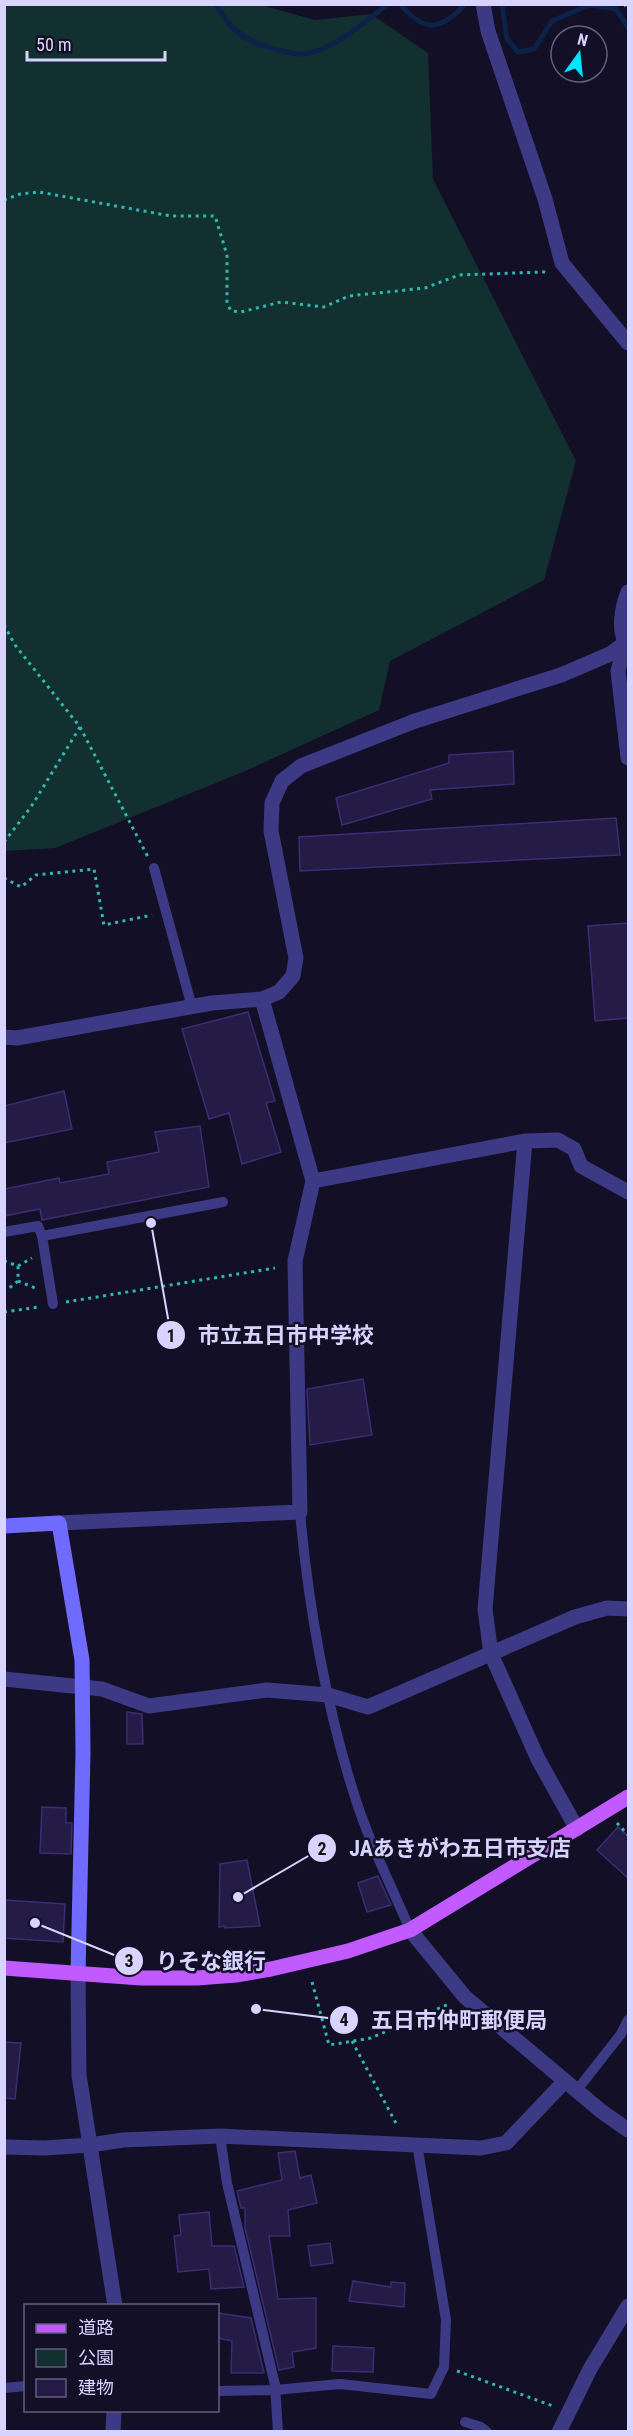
<svg xmlns="http://www.w3.org/2000/svg" width="633" height="2436" font-family="'Roboto Condensed','Noto Sans JP',sans-serif">
	<style>
		.green { fill: #12302f }
		.lines { fill: none; stroke-linecap: round; stroke-linejoin: round }
		.stream { stroke: #0c2248; stroke-width: 5 }
		.building { fill: #241b47; stroke: #3b2d73; stroke-width: 1.5 }
		.path { stroke: #2fb8b0; stroke-width: 3; stroke-dasharray: 3 4.5; stroke-linecap: butt }
		.lane { stroke: #3d3a85; stroke-width: 10 }
		.street { stroke: #3d3a85; stroke-width: 15 }
		.secondary { stroke: #6f6bff; stroke-width: 15 }
		.primary { stroke: #c25bff; stroke-width: 15 }
		.leader { fill: none; stroke: #d9d4ff; stroke-width: 2 }
		.callout-dot { fill: #d9d4ff; stroke: #130f26; stroke-width: 2 }
		.mark-label { font-size: 18px; text-anchor: middle; font-weight: bold; fill: #111 }
		.callout-label { font-size: 22px; text-anchor: middle; font-weight: bold; fill: #d9d4ff; stroke: #130f26; stroke-width: 5; stroke-linejoin: round; paint-order: stroke }
	</style>
	<rect width="100%" height="100%" fill="#130f26"/>
	<!-- green -->
	<path class="green" d="M5,4l256,1 54,15 56,-6 57,39 5,126 143,282 -32,119 -154,81 -11,49 -136,62 -188,76 -50,3z"/>
	<g class="lines">
		<!-- stream -->
		<path class="stream" d="M216,4c12,23 27,36 52,43 11,3 24,8 36,7 28,-3 62,-33 84,-50
			M400,4c24,29 41,27 65,0
			M502,4l5,35 11,13 16,-3 18,-28 37,-16 27,4 12,18"/>
	</g>
	<!-- building -->
	<path class="building" d="M513,751l1,33 -84,6 2,9 -90,26 -6,-27 113,-35v-8z
		M616,818l4,37 -320,16 -1,-34z
		M628,923v95l-33,3 -7,-95z
		M248,1012l27,89 -9,2 15,49 -39,12 -13,-51 -20,6 -27,-90z
		M64,1091l8,38 -68,14v-37z
		M200,1126l9,61 -167,33 -2,-11 -36,7v-27l55,-11 1,5 49,-9 -2,-12 52,-10 -4,-20z
		M363,1379l9,56 -62,10 -3,-56z
		M127,1712l15,2 1,30h-16z
		M42,1807l24,1v15h6l-1,31 -31,-1z
		M618,1827l10,9v42l-31,-28z
		M247,1860l13,66 -35,2 -1,-2 -5,1 1,-63z
		M378,1876l13,29 -24,7 -9,-29z
		M4,1900l61,4 -2,38 -59,-4z
		M4,2042l17,1 -6,56 -11,-1z
		M295,2151l5,27 11,-3 6,28 -29,7 2,26h-21l9,63 38,-1v50l-24,4 2,15 -15,3 -34,-142v-20h-4l-4,-17 45,-11 -4,-27z
		M209,2212l3,34h22l10,41 -33,2 -2,-20 -31,3 -4,-36 7,-1 -2,-20z
		M330,2243l3,20 -22,3 -3,-20z
		M353,2281l38,6v-5l14,1 -1,24 -55,-6z
		M218,2313l33,5 13,55h-33l1,-32 -14,-3z
		M333,2346l41,2 -1,24 -41,-1z"/>
	<g class="lines">
		<!-- path -->
		<path class="path" d="M624,4l4,5
			M4,200l16,-6 19,-2 132,24h44l12,39v48l4,8 10,1 40,-10 43,5 25,-11 76,-8 34,-13 85,-3 5,2
			M4,625l11,20 65,82 68,130
			M4,842l27,-35 49,-80
			M4,878l17,9 15,-12 58,-6 10,56 48,-10
			M4,1261l14,5v15l-10,8 -4,-1
			M18,1266l14,-8
			M18,1281l17,7
			M66,1302l209,-34
			M4,1312l35,-5
			M617,1823l11,12
			M312,1982l17,63 42,-7 78,-34
			M352,2041l46,86
			M457,2371l96,35"/>
		<!-- lane -->
		<path class="lane" d="M154,868l38,139
			M4,1232l34,-6 4,10 181,-34
			M42,1236l11,68
			M300,1512c8,92 26,194 54,282 14,46 37,91 56,136
			M577,2090l44,-56 7,-14
			M220,2136l7,47 48,202 3,47
			M4,2388l22,-2
			M218,2391l57,-1 65,-6 91,10 13,-27 2,-47 -29,-176
			M465,2422l16,5 6,5"/>
		<!-- street -->
		<path class="street" d="M483,4l5,27 57,168 17,64 66,80
			M628,592c-6,15 -11,41 0,54
			M625,643l-7,28 10,87
			M4,1037l13,1 195,-35 50,-4 17,-7 14,-16 3,-18 -25,-127 1,-28 10,-22 19,-15 114,-45 146,-46 49,-21 15,-11
			M525,1141l-40,468 6,45 47,105 39,70
			M313,1181l212,-40 33,-1 16,9 7,17 47,26
			M59,1523l241,-11 -5,-251 18,-80 -51,-182
			M4,1679l98,10 47,17 118,-16 61,5 40,12 207,-90 32,-9 21,1
			M410,1930l55,67 136,114 27,19
			M78,1973l1,102 36,231
			M4,2147l41,1 45,-3 33,-5 97,-4 261,12 25,-5 59,-62
			M113,2432l1,-22
			M559,2432l31,-63 38,-63"/>
		<!-- secondary -->
		<path class="secondary" d="M4,1526l55,-3 23,137 1,93 -5,220"/>
		<!-- primary -->
		<path class="primary" d="M4,1968l137,10h56l39,-3 35,-6 77,-18 62,-21 218,-133"/>
	</g>
	<!-- callouts -->
	<path class="leader" d="M151 1223L171 1335M238 1897L322 1848M35 1923L129 1961M256 2009L344 2020"/>
	<g class="callout-dot">
		<circle cx="151" cy="1223" r="6"/>
		<circle cx="238" cy="1897" r="6"/>
		<circle cx="35" cy="1923" r="6"/>
		<circle cx="256" cy="2009" r="6"/>
		<circle cx="171" cy="1335" r="15"/>
		<circle cx="322" cy="1848" r="15"/>
		<circle cx="129" cy="1961" r="15"/>
		<circle cx="344" cy="2020" r="15"/>
	</g>
	<g class="mark-label">
		<text x="171" y="1342">1</text>
		<text x="322" y="1855">2</text>
		<text x="129" y="1967">3</text>
		<text x="344" y="2026">4</text>
	</g>
	<g class="callout-label">
		<text x="286" y="1343">市立五日市中学校</text>
		<text x="460" y="1856">JAあきがわ五日市支店</text>
		<text x="211" y="1969">りそな銀行</text>
		<text x="459" y="2028">五日市仲町郵便局</text>
	</g>
	<!-- border -->
	<rect width="633" height="2436" fill="none" stroke="#d9d4ff" stroke-width="12"/>
	<!-- legend -->
	<rect x="24" y="2304" width="195" height="108" fill="#130f26" stroke="#625e7d" stroke-width="1.5"/>
	<rect x="36" y="2324" width="30" height="9" fill="#c25bff" stroke="#625e7d" stroke-width="1.5"/>
	<text x="78" y="2334" font-size="18" fill="#d9d4ff">道路</text>
	<rect x="36" y="2349" width="30" height="18" fill="#12302f" stroke="#625e7d" stroke-width="1.5"/>
	<text x="78" y="2364" font-size="18" fill="#d9d4ff">公園</text>
	<rect x="36" y="2379" width="30" height="18" fill="#241b47" stroke="#625e7d" stroke-width="1.5"/>
	<text x="78" y="2394" font-size="18" fill="#d9d4ff">建物</text>
	<!-- north arrow -->
	<g transform="translate(579 54) rotate(15)"><circle r="28" fill="#130f26" stroke="#625e7d" stroke-width="1.5"/>
	<path d="M0-4.5L10 22L0 15L-10 22Z" fill="#00e5ff"/>
	<text y="-9" font-size="16" font-weight="bold" text-anchor="middle" fill="#d9d4ff">N</text>
	</g>
	<!-- scale -->
	<path d="M27 51v9h138v-9" fill="none" stroke="#d9d4ff" stroke-width="3"/>
	<text x="36" y="51" font-size="18" fill="#d9d4ff" stroke="#130f26" stroke-width="4.5" paint-order="stroke">50 m</text>
</svg>
